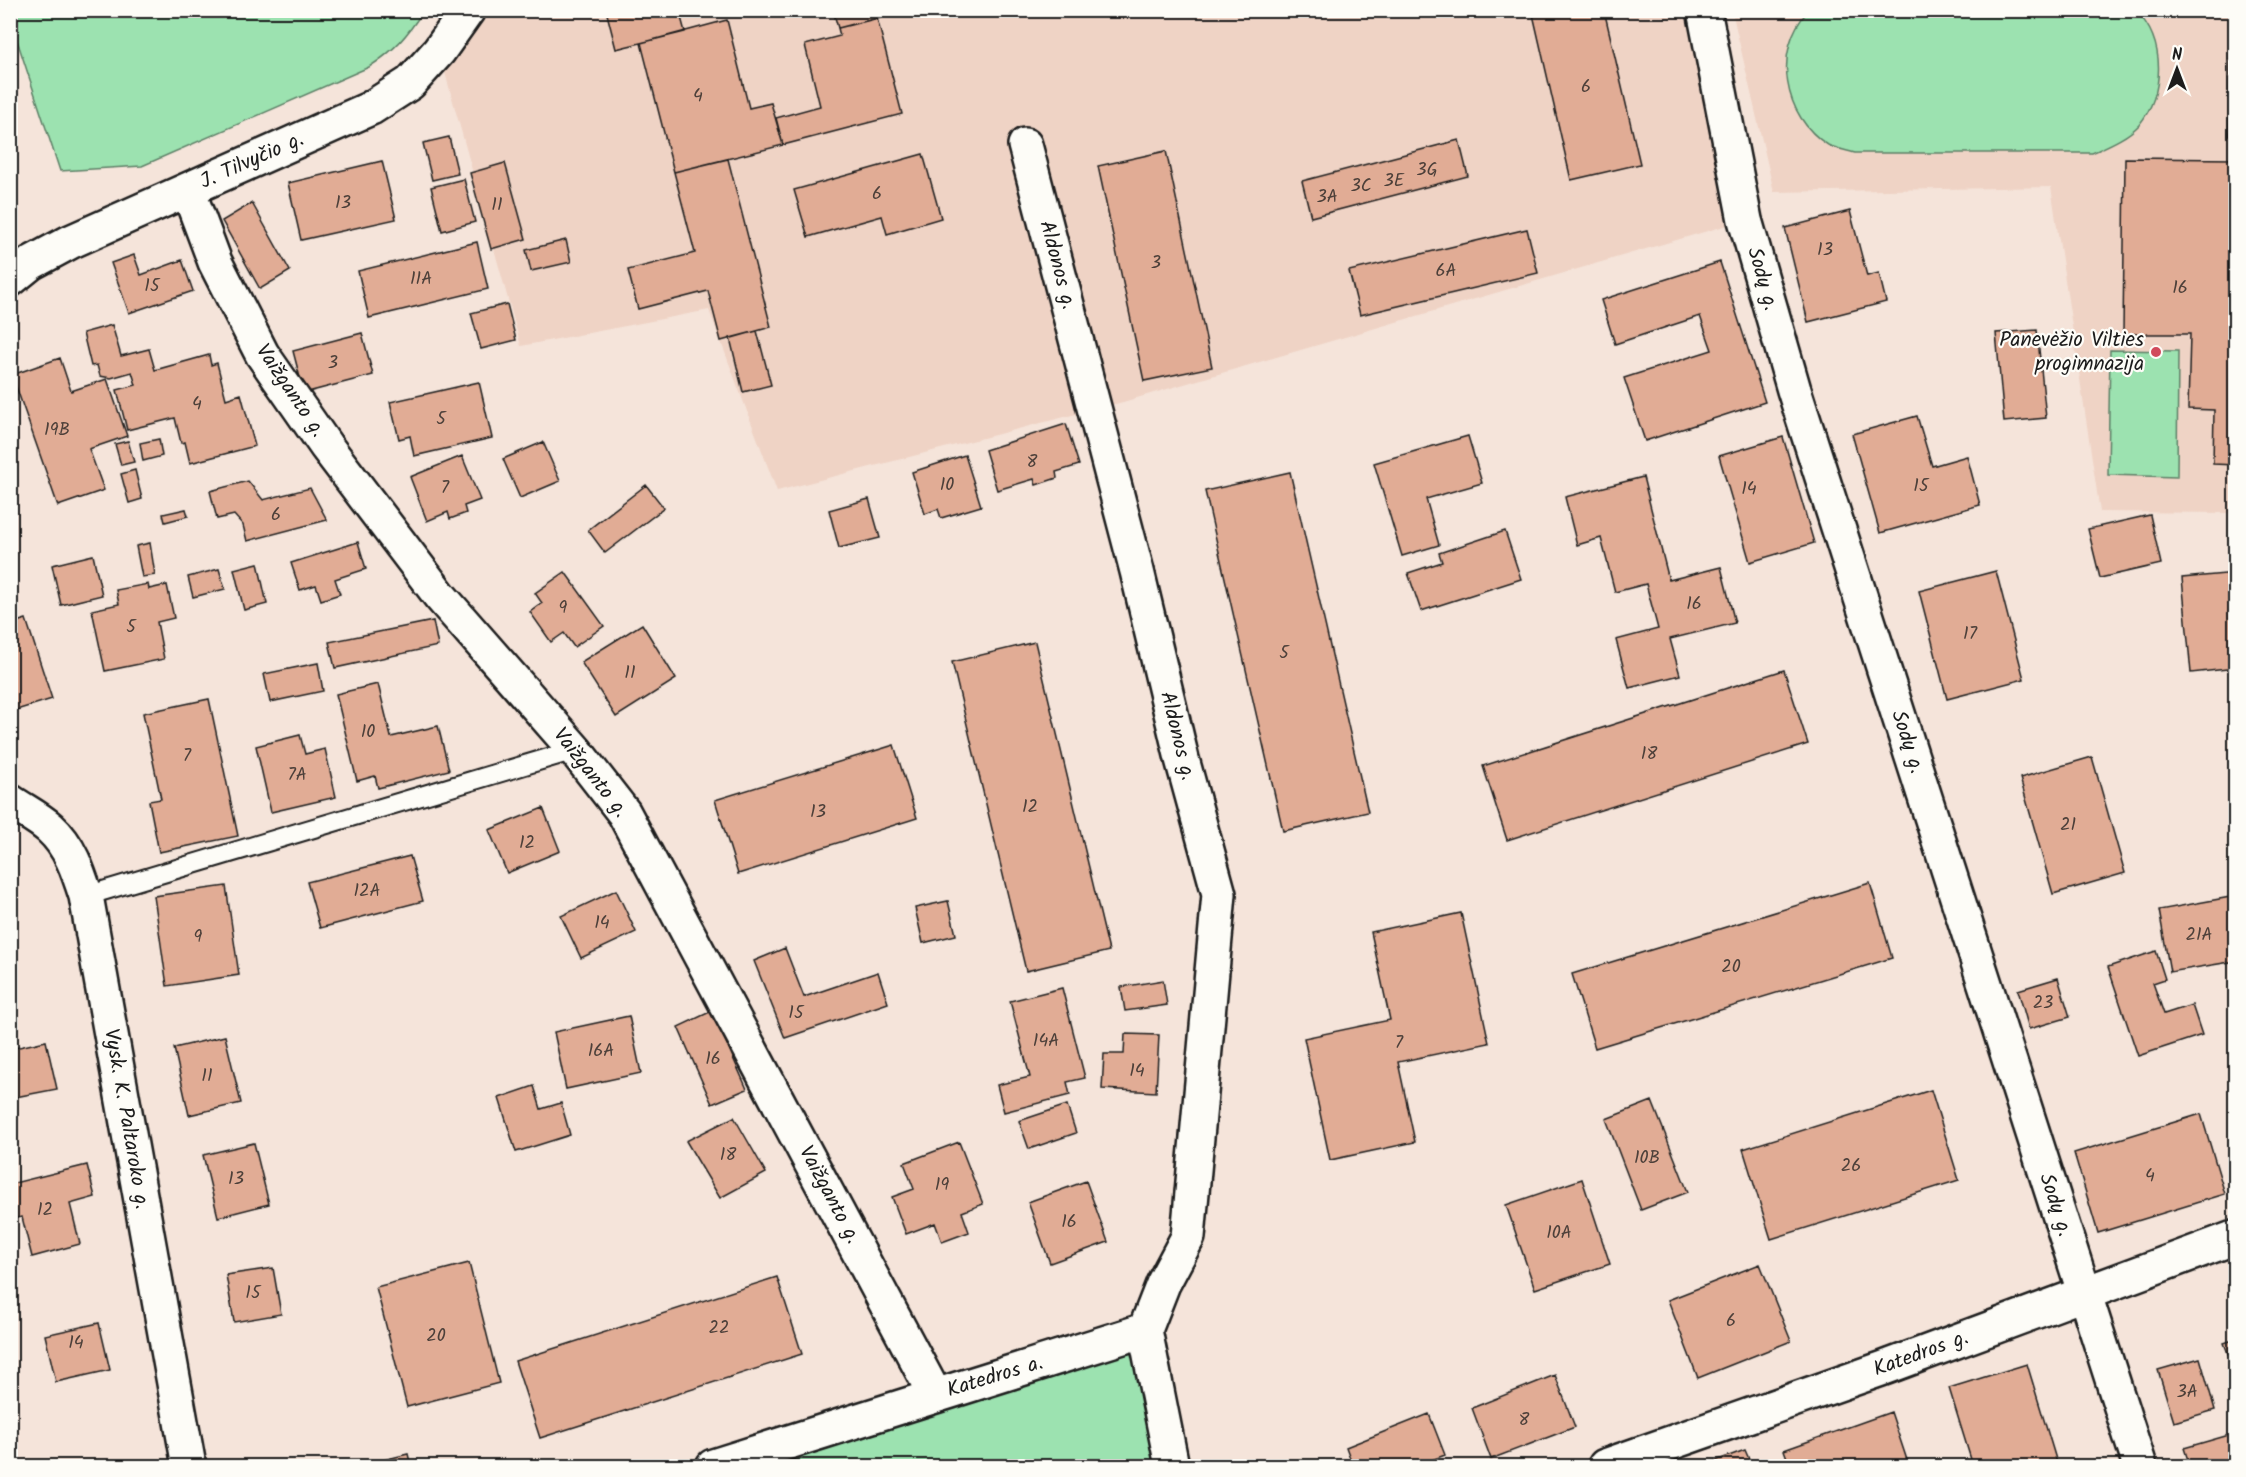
<svg xmlns="http://www.w3.org/2000/svg" width="2246" height="1477" font-family="Kalam,sans-serif">
	<style>
		.built { fill: #efd3c5 }
		.green { fill: #9ce2b0; stroke: #5c7f66; stroke-width: 1.5 }
		.building { fill: #e1ac95; stroke: #1c1c1c; stroke-width: 1.5 }
		.lines { fill: none; stroke-linecap: round; stroke-linejoin: round }
		.lane-casing { stroke: #1c1c1c; stroke-width: 22 }
		.street-casing { stroke: #1c1c1c; stroke-width: 38 }
		.primary-casing { stroke: #1c1c1c; stroke-width: 38 }
		.lane { stroke: #fdfcf7; stroke-width: 18 }
		.street { stroke: #fdfcf7; stroke-width: 33 }
		.primary { stroke: #fdfcf7; stroke-width: 33 }
		.poi-dot { fill: #d1495b; stroke: #fdfcf7; stroke-width: 2 }
		.labels { text-anchor: middle; dominant-baseline: central; stroke-width: 4.5; stroke-linejoin: round; paint-order: stroke }
		.number-label { font-size: 18px; fill: #4d403a }
		.street-label { font-size: 21px; fill: #1c1c1c; stroke: #fdfcf7 }
		.poi-label { font-size: 21px; fill: #1c1c1c; stroke: #fdfcf7; text-anchor: end }
	</style>
	<rect width="100%" height="100%" fill="#f5e4da"/>
	<filter id="ink" filterUnits="userSpaceOnUse"><feTurbulence type="fractalNoise" baseFrequency=".0167" numOctaves="2"/><feDisplacementMap in="SourceGraphic" scale="12" xChannelSelector="R" yChannelSelector="G"/><feConvolveMatrix kernelMatrix="1 2 1 2 8 2 1 2 1" color-interpolation-filters="sRGB"/></filter>
	<g filter="url(#ink)">
		<!-- built -->
		<path class="built" d="M468,10l1236,1 41,209 -622,182 -346,89 -68,-181 -188,36 -82,-295z
			M1732,11h503v502l-135,-1 -49,-325 -277,5z"/>
		<!-- green -->
		<path class="green" d="M10,11l1,-1 412,1c-16,25 -29,40 -54,56l-227,99 -82,5 -49,-149z
			M1808,11h328c30,30 29,82 3,114 -12,13 -32,21 -47,28h-237c-8,-3 -19,-4 -27,-8 -45,-28 -56,-95 -20,-134z
			M2110,350l68,1 -1,126 -69,-2z
			M1145,1330l28,136h-460z"/>
		<!-- building -->
		<path class="building" d="M606,10h73l6,22 -69,17z
			M833,10h48l2,7 -45,11z
			M1532,10h72l36,154 -69,16z
			M877,18l25,96 -119,31 -7,-27 44,-12 -15,-61 35,-9 -2,-8z
			M727,20l22,88 22,-5 12,42 -109,27 -33,-129z
			M2230,50h6v85h-7z
			M449,137l9,37 -26,6 -9,-37z
			M1459,140l9,36 -157,41 -9,-36z
			M1166,151l46,216 -68,14 -46,-215z
			M923,154l18,64 -54,16 -5,-18 -74,21 -14,-47z
			M2125,158l110,1 1,306 -23,-1 1,-54 -26,-1 2,-75h-67z
			M728,159l43,168 -50,14 -13,-50 -70,18 -10,-39 67,-17 -21,-81z
			M382,161l14,58 -95,21 -13,-57z
			M505,163l21,76 -35,10 -21,-76z
			M464,179l11,43 -33,9 -11,-44z
			M252,203l38,68 -30,18 -38,-68z
			M1850,211l17,65 12,-3 7,29 -78,20 -23,-94z
			M1527,229l11,44 -178,42 -11,-44z
			M566,240l5,22 -40,9 -5,-21z
			M477,242l11,47 -119,29 -11,-47z
			M134,255l7,20 41,-15 11,31 -64,22 -18,-50z
			M1720,262l45,140 -120,39 -21,-63 88,-28 -12,-34 -85,28 -14,-44z
			M507,304l9,36 -35,9 -10,-36z
			M112,325l9,31 28,-7 6,21 54,-15 2,10 6,-2 9,36 15,-5 14,52 -65,17 -5,-21 -4,1 -6,-25 -48,12 -10,-40 19,-5 -4,-13 -21,6 -11,-2 -3,-11 -6,1 -8,-33z
			M2037,330l9,88 -42,4 -8,-89z
			M757,331l14,54 -28,7 -13,-54z
			M362,333l11,42 -69,18 -11,-42z
			M60,358l11,33 36,-12 20,57 -38,13 15,41 -46,16 -46,-131z
			M479,382l13,56 -78,18 -4,-20 -11,3 -9,-37z
			M1917,416l15,50 35,-10 13,49 -100,28 -28,-99z
			M1066,424l13,41 -23,7 1,6 -21,7 -2,-6 -37,11 -12,-40z
			M1468,436l14,47 -56,16 13,46 -37,11 -28,-93z
			M1783,437l31,106 -64,19 -31,-106z
			M159,439l3,17 -19,5 -3,-18z
			M128,441l6,21 -13,3 -6,-21z
			M543,442l17,39 -40,17 -17,-39z
			M965,455l16,51 -40,12 -3,-9 -13,5 -13,-42z
			M462,456l18,44 -16,6 2,7 -16,6 -2,-7 -21,9 -17,-44z
			M135,470l7,29 -13,4 -8,-29z
			M1290,472l78,340 -85,19 -78,-340z
			M1643,477l26,103 52,-13 14,56 -65,16 10,36 -51,13 -13,-48 42,-11 -12,-45 -31,8 -14,-54 -24,7 -12,-48z
			M248,481l15,19 47,-12 17,32 -80,21 -4,-16 -9,-10 -17,4 -7,-28z
			M646,485l18,23 -59,45 -17,-23z
			M869,499l11,39 -41,10 -10,-38z
			M186,509l2,7 -23,6 -2,-8z
			M2150,515l11,49 -61,14 -12,-49z
			M1505,531l16,48 -100,32 -13,-38 34,-11 -3,-9z
			M358,542l8,27 -31,10 5,15 -19,6 -5,-15 -16,5 -9,-27z
			M150,543l5,32 -13,2 -6,-31z
			M93,555l9,40 -41,10 -9,-40z
			M258,563l9,41 -23,6 -10,-41z
			M219,569l6,20 -32,8 -5,-20z
			M1996,571l28,108 -77,20 -28,-108z
			M565,572l39,54 -30,21 -10,-14 -13,9 -21,-30 12,-9 -7,-10z
			M2236,573v60l-3,1 3,34 -45,5 -9,-95z
			M148,584l1,5 18,-4 7,33 -17,4 7,37 -59,12 -13,-61 27,-6 -3,-14z
			M26,619l26,80 -42,13v-88z
			M433,621l5,25 -103,22 -6,-26z
			M642,624l34,55 -60,38 -35,-55z
			M1035,642l74,309 -83,20 -74,-309z
			M318,663l5,28 -53,11 -6,-28z
			M1784,670l24,74 -301,96 -24,-74z
			M378,684l13,53 47,-11 11,44 -71,18 -3,-12 -18,5 -21,-87z
			M209,699l29,137 -79,16 -10,-51 12,-2 -18,-86z
			M300,735l5,19 20,-5 11,48 -65,15 -15,-66z
			M894,745l23,73 -179,56 -23,-74z
			M2092,757l33,116 -72,21 -33,-116z
			M543,808l17,43 -53,22 -18,-43z
			M410,856l13,45 -103,27 -13,-46z
			M1870,883l22,75 -297,90 -23,-74z
			M226,886l13,89 -72,11 -13,-90z
			M616,890l20,42 -55,26 -20,-42z
			M2236,896v65l-66,11 -11,-62z
			M948,901l8,34 -33,8 -8,-35z
			M1461,913l28,130 -91,19 17,80 -85,18 -26,-122 86,-18 -19,-88z
			M785,948l19,49 74,-25 10,31 -103,35 -31,-77z
			M2156,951l9,28 -12,4 11,31 28,-9 10,30 -64,21 -30,-89z
			M2058,978l12,39 -41,12 -11,-39z
			M1163,980l4,25 -42,6 -4,-24z
			M1062,988l23,90 -18,4 3,13 -66,17 -7,-27 33,-8 -20,-76z
			M712,1011l35,78 -35,15 -34,-77z
			M629,1016l12,57 -75,16 -12,-57z
			M1125,1034l34,1 -3,57 -54,-3 2,-35h20z
			M225,1036l16,67 -52,12 -15,-67z
			M46,1041l11,48 -47,9v-49z
			M534,1086l7,23 20,-6 9,32 -54,17 -17,-54z
			M1931,1090l28,90 -188,59 -28,-90z
			M1652,1101l36,91 -47,18 -35,-91z
			M1067,1105l9,28 -47,16 -10,-28z
			M2201,1114l24,80 -127,39 -24,-80z
			M734,1117l32,56 -46,25 -34,-57z
			M959,1142l24,62 -21,8 7,20 -27,10 -7,-19 -29,11 -14,-37 22,-8 -10,-26z
			M254,1143l15,61 -51,13 -15,-62z
			M87,1165l8,32 -25,7 10,40 -48,13 -10,-40 -12,2v-35z
			M1582,1179l28,85 -75,25 -29,-84z
			M1086,1181l22,61 -58,21 -22,-61z
			M469,1263l30,120 -92,24 -31,-120z
			M1760,1264l31,77 -93,37 -30,-78z
			M273,1268l8,46 -47,8 -8,-47z
			M777,1277l25,77 -262,84 -25,-77z
			M99,1323l11,47 -54,12 -11,-47z
			M2236,1339v35l-12,-31z
			M2200,1358l15,52 -41,12 -16,-52z
			M2027,1364l31,102h-85l-24,-78z
			M1555,1375l20,52 -84,32 -19,-51z
			M1891,1412l18,54h-119l-6,-16z
			M1429,1414l16,41 -29,11h-63l-7,-19z
			M2236,1433v33h-46l-6,-18z
			M1745,1450l7,16h-50z
			M408,1454l3,12h-52z"/>
		<g class="lines">
			<!-- lane casing -->
			<g class="lane-casing">
				<path id="lane" d="M86,896l489,-146"/>
			</g>
			<!-- street casing -->
			<g class="street-casing">
				<path id="street" d="M1704,10l41,210 49,170 346,1076
					M1025,145l112,426 45,188 37,135 -31,343 -25,47 -18,46
					M188,190l27,72 47,92 64,92 114,150 135,154 49,63 311,582
					M10,801c13,9 29,17 40,27 20,18 28,43 36,68l103,570
					M1145,1330l27,136
					M713,1466l432,-136
					M1605,1466l279,-98 352,-131"/>
			</g>
			<!-- primary casing -->
			<g class="primary-casing">
				<path id="primary" d="M10,280l21,-17 39,-21 301,-134 39,-25 29,-32 29,-41"/>
			</g>
			<!-- lane -->
			<use href="#lane" class="lane"/>
			<!-- street -->
			<use href="#street" class="street"/>
			<!-- primary -->
			<use href="#primary" class="primary"/>
		</g>
	</g>
	<!-- markers -->
	<circle class="poi-dot" cx="2156" cy="352" r="6"/>
	<g class="labels">
		<!-- number labels -->
		<g class="number-label">
			<text x="1586" y="87">6</text>
			<text x="698" y="96">4</text>
			<text x="1427" y="170">3G</text>
			<text x="1394" y="181">3E</text>
			<text x="1361" y="186">3C</text>
			<text x="877" y="194">6</text>
			<text x="1327" y="197">3A</text>
			<text x="343" y="203">13</text>
			<text x="497" y="205">11</text>
			<text x="1825" y="250">13</text>
			<text x="1156" y="263">3</text>
			<text x="1446" y="271">6A</text>
			<text x="421" y="279">11A</text>
			<text x="152" y="286">15</text>
			<text x="2180" y="288">16</text>
			<text x="333" y="363">3</text>
			<text x="197" y="404">4</text>
			<text x="441" y="419">5</text>
			<text x="57" y="430">19B</text>
			<text x="1032" y="462">8</text>
			<text x="947" y="485">10</text>
			<text x="1921" y="486">15</text>
			<text x="445" y="488">7</text>
			<text x="1749" y="489">14</text>
			<text x="276" y="515">6</text>
			<text x="1694" y="604">16</text>
			<text x="563" y="608">9</text>
			<text x="131" y="627">5</text>
			<text x="1970" y="634">17</text>
			<text x="1284" y="653">5</text>
			<text x="630" y="673">11</text>
			<text x="368" y="732">10</text>
			<text x="1649" y="754">18</text>
			<text x="187" y="756">7</text>
			<text x="297" y="775">7A</text>
			<text x="1030" y="807">12</text>
			<text x="818" y="812">13</text>
			<text x="2068" y="825">21</text>
			<text x="527" y="843">12</text>
			<text x="367" y="891">12A</text>
			<text x="602" y="923">14</text>
			<text x="2199" y="935">21A</text>
			<text x="198" y="937">9</text>
			<text x="1731" y="967">20</text>
			<text x="2043" y="1003">23</text>
			<text x="796" y="1013">15</text>
			<text x="1046" y="1041">14A</text>
			<text x="1399" y="1043">7</text>
			<text x="601" y="1051">16A</text>
			<text x="713" y="1059">16</text>
			<text x="1137" y="1071">14</text>
			<text x="207" y="1076">11</text>
			<text x="728" y="1155">18</text>
			<text x="1647" y="1158">10B</text>
			<text x="1851" y="1166">26</text>
			<text x="2150" y="1176">4</text>
			<text x="236" y="1179">13</text>
			<text x="942" y="1185">19</text>
			<text x="45" y="1210">12</text>
			<text x="1069" y="1222">16</text>
			<text x="1559" y="1233">10A</text>
			<text x="253" y="1293">15</text>
			<text x="1731" y="1321">6</text>
			<text x="719" y="1328">22</text>
			<text x="436" y="1336">20</text>
			<text x="76" y="1343">14</text>
			<text x="2187" y="1392">3A</text>
			<text x="1524" y="1420">8</text>
		</g>
		<!-- street labels -->
		<g class="street-label">
			<text transform="translate(252 161) rotate(-24)">J. Tilvyčio g.</text>
			<text transform="translate(1057 265) rotate(75)">Aldonos g.</text>
			<text transform="translate(1762 279) rotate(74)">Sodų g.</text>
			<text transform="translate(290 391) rotate(56)">Vaižganto g.</text>
			<text transform="translate(1177 736) rotate(76)">Aldonos g.</text>
			<text transform="translate(1907 742) rotate(72)">Sodų g.</text>
			<text transform="translate(590 773) rotate(52)">Vaižganto g.</text>
			<text transform="translate(126 1119) rotate(80)">Vysk. K. Paltaroko g.</text>
			<text transform="translate(829 1195) rotate(62)">Vaižganto g.</text>
			<text transform="translate(2055 1205) rotate(72)">Sodų g.</text>
			<text transform="translate(1921 1354) rotate(-20)">Katedros g.</text>
			<text transform="translate(995 1377) rotate(-17)">Katedros a.</text>
		</g>
		<!-- poi labels -->
		<g class="poi-label">
			<text x="2144" y="340">Panevėžio Vilties<tspan x="2144" dy="24">progimnazija</tspan></text>
		</g>
	</g>
	<!-- margin -->
	<rect width="2246" height="1477" fill="none" stroke="#fdfcf7" stroke-width="36"/>
	<rect x="18" y="18" width="2210" height="1441" fill="none" stroke="#1c1c1c" stroke-width="2" filter="url(#ink)"/>
	<!-- north arrow -->
	<g transform="translate(2177 69)" stroke="#fdfcf7" stroke-width="4.5" paint-order="stroke">
	<path d="M0-4.5L10 22L0 15L-10 22Z" fill="#1c1c1c"/>
	<text y="-9" font-size="16" font-weight="bold" text-anchor="middle" fill="#1c1c1c">N</text>
	</g>
</svg>
